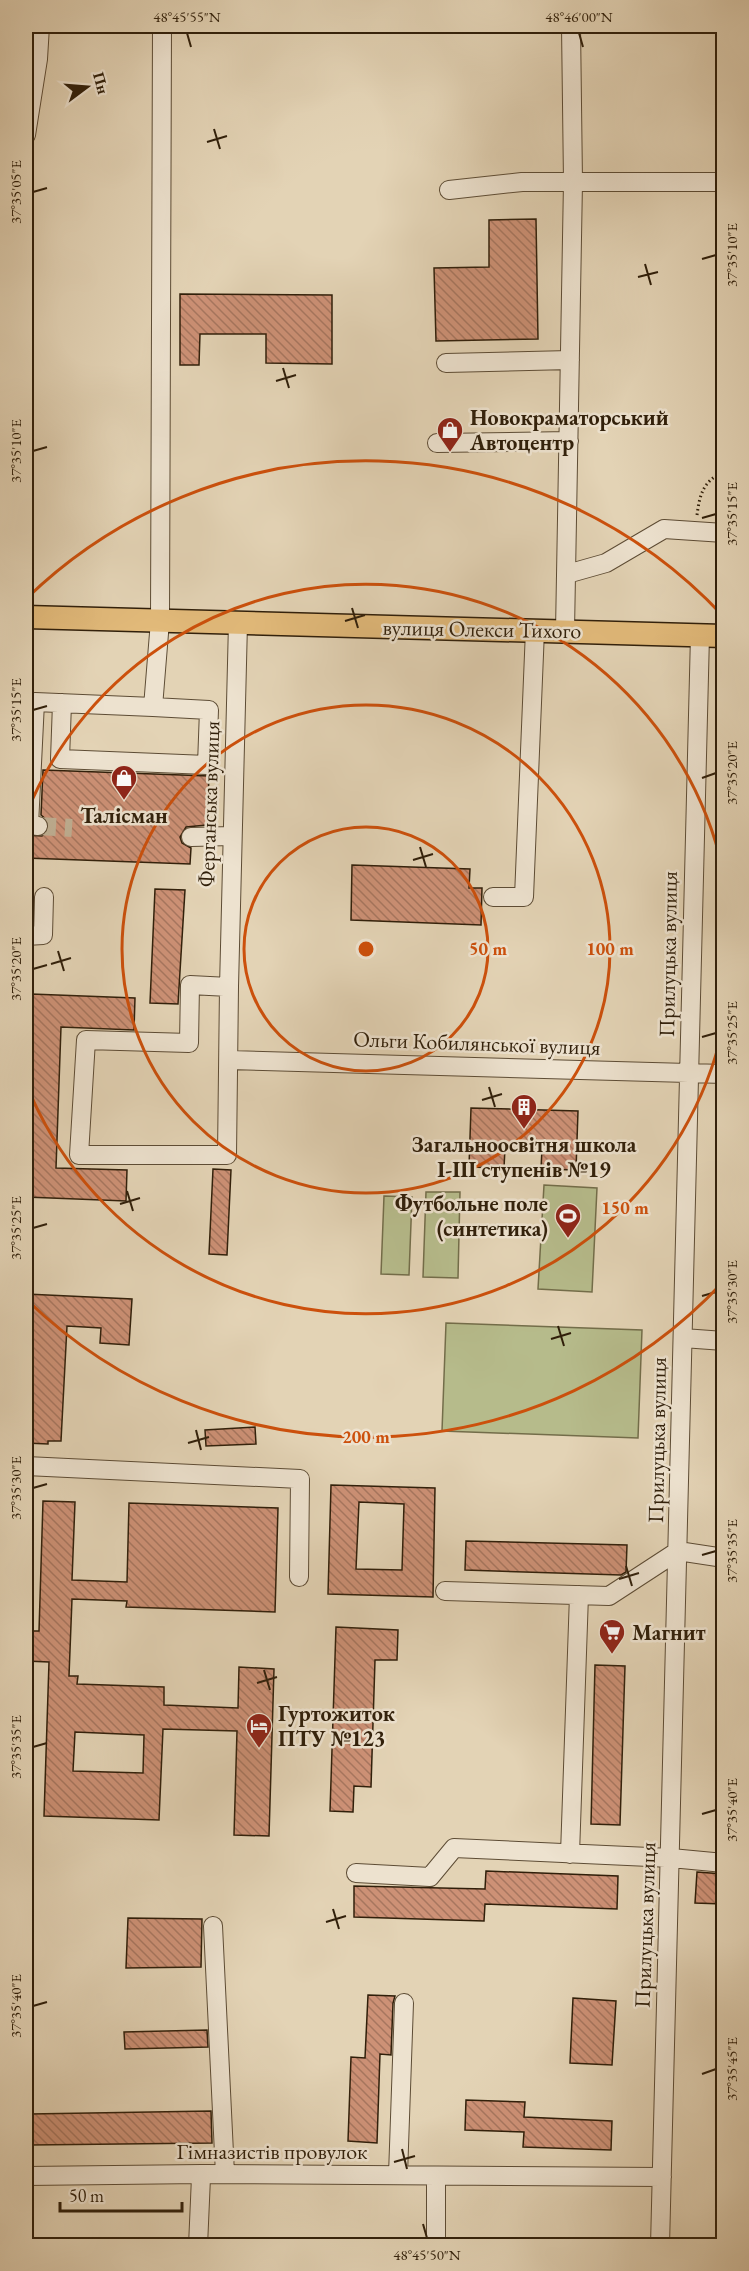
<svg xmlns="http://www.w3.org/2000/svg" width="749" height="2271" font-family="'EB Garamond',serif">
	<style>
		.green { fill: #b6bb8b; stroke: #736d4a; stroke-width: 1.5 }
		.building { fill: url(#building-back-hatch); stroke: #301f0a; stroke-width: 1.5; fill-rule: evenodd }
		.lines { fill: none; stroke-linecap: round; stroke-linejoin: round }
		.minor-tunnel { stroke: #bfaf93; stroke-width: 18; stroke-dasharray: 18 9; stroke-linecap: butt }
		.minor-casing { stroke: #5d4c35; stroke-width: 20 }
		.major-casing { stroke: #301f0a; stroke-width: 25 }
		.path { stroke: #301f0a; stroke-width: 3; stroke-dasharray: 1.5 3; stroke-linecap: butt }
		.minor { stroke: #ede2cf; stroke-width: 18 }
		.major { stroke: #e2ba7a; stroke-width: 22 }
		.ticks { fill: none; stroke: #301f0a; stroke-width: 2 }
		.ring { fill: none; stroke: #cc500c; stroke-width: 3 }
		.labels { text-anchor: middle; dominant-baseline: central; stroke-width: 5; stroke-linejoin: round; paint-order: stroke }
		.poi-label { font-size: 22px; font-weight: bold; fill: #301f0a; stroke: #ede2cf; text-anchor: start }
		.street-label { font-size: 22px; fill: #301f0a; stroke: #ede2cf }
		.centre { fill: #cc500c; stroke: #ede2cf; stroke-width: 3 }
		.ring-label { font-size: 18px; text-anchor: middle; font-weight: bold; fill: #cc500c; stroke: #ede2cf; stroke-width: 5; stroke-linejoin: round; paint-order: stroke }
		.neatline { fill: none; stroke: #301f0a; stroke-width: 2 }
		.ticks-label { font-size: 15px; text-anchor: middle; fill: #301f0a }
	</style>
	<defs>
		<pattern id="building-back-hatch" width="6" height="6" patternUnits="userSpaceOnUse" patternTransform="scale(1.5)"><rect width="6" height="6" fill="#cd9176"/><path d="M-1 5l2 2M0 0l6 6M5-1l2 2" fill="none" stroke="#a7765f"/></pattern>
	</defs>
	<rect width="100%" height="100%" fill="#e3d3b5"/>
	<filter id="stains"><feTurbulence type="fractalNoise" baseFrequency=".00333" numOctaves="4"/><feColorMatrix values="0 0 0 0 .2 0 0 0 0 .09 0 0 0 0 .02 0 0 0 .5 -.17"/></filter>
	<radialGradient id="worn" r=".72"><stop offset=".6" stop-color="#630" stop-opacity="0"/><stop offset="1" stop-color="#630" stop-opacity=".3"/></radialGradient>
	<!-- green -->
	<path class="green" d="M544,1185l53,3 -5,104 -54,-3z
		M426,1192h34l-2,86 -35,-1z
		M384,1196l28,1 -3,78 -28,-1z
		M446,1323l196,7 -4,108 -196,-7z"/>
	<!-- building -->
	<path class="building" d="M536,219l2,120 -102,2 -2,-73 55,-1v-47z
		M180,294l152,1v69l-66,-1v-29h-66l-1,31h-19z
		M43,770l166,6 -2,49 -21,2 -6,10 2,6 9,5 -1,16 -164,-6v-23l16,1 7,-8 -1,-7 -7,-6z
		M352,865l118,4 -1,19h13l-1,37 -130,-5z
		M155,889l30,1 -7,114 -28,-1z
		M31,994l104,4 -1,32 -73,-3 -5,141 71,2 -1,31 -100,-4v-69z
		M471,1108l107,3 -2,59 -35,-1 1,-20 -37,-1 -1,20 -35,-1z
		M213,1169l18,1 -4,85 -18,-1z
		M26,1294l106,5 -3,46 -29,-2 1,-15 -34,-2 -6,115h-13v3l-22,-1z
		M255,1427l1,17 -50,2 -1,-16z
		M331,1485l104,3 -2,109 -105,-3zM359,1502l45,2 -2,66 -46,-1z
		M43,1501l32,1 -3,78 55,2 2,-79 149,5 -3,104 -149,-5 1,-6 -55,-2 -3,77h9l-1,8 87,3v18l74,3 1,-41 35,2 -5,167 -35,-1 3,-104 -74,-2 -4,91 -115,-4 5,-154 -23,-1v-30h13zM75,1732l69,3 -1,38 -70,-2z
		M466,1541l161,4 -1,27 -5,3 -156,-5z
		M336,1627l62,3 -1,30h-22l-4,127 -17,-1 -1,26 -23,-1z
		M595,1665l30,1 -5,159 -29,-1z
		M486,1871l132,5 -1,33 -132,-5 -1,17 -130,-4v-31l131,3z
		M697,1872l26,2v30l-28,-1z
		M128,1918l74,1 -1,48 -75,1z
		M368,1995l27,1 -2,7 -2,52 -11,-1 -3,89 -29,-2 3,-84 14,1z
		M573,1998l43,3 -4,64 -42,-2z
		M207,2030l1,17 -83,2 -1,-17z
		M466,2100l59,2 -1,15 88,4 -1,29 -88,-3 1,-15 -59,-2z
		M211,2111l1,32 -182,2v-31z"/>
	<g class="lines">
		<!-- minor-tunnel -->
		<path class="minor-tunnel" d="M38,826l34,2"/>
		<!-- minor casing -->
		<g class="minor-casing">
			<path id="minor" d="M26,135l12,-76 2,-33
				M449,190l73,-8h202
				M446,363l124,-3
				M437,443l132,-2
				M567,574l39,-11 58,-34 60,4
				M565,631l8,-449 -2,-156
				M62,703l-2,56 147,6 2,-55 -56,-3
				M38,826l-9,-1 6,-123 118,5 7,-86 2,-595
				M191,837l41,-1
				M493,897h31l11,-267
				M26,936l17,-1 1,-38
				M229,987l-39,-2 -1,58 -103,-3 -7,115h148l2,-168 9,-364
				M229,1060l495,14
				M683,1338l41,3
				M26,1466l274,13 -1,98
				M445,1591l164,5 69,-45 46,7
				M570,1854l9,-259
				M356,1873l74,4 24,-29 217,10 53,5
				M213,1926l12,248
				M398,2175l6,-172
				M26,2176l176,-2 460,3
				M198,2246l3,-69
				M436,2246v-70
				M660,2246l40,-1611"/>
		</g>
		<!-- major casing -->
		<g class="major-casing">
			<path id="major" d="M26,617l698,19"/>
		</g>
		<!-- path -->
		<path class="path" d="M697,515c3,-22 6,-33 27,-44"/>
		<!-- minor -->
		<use href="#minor" class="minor"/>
		<!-- major -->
		<use href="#major" class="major"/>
	</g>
	<!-- ticks -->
	<path class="ticks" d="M187,33l4,14M579,33l4,14M214,129l6,20M207,142l20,-6M33,192l14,-4M702,259l14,-4M645,264l6,21M638,277l20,-5M283,368l6,20M276,381l20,-6M33,451l14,-4M702,518l14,-4M352,608l6,20M345,621l20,-6M33,710l14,-4M702,778l14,-5M420,847l6,20M413,860l20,-6M58,951l6,20M51,964l20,-6M33,969l14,-4M702,1037l14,-4M489,1087l6,20M482,1100l20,-6M127,1191l6,20M120,1204l20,-6M33,1228l14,-4M702,1296l14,-4M558,1326l6,20M551,1339l20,-6M196,1430l5,20M188,1443l21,-6M33,1488l14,-4M702,1555l14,-4M626,1566l6,20M619,1579l20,-6M264,1670l6,20M257,1683l20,-6M33,1747l14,-4M702,1814l14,-4M333,1909l6,20M326,1922l20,-6M33,2006l14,-4M702,2074l14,-5M402,2149l5,20M394,2162l21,-6M423,2224l4,14"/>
	<!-- distance rings -->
	<g class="ring">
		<circle cx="366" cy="949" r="122"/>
		<circle cx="366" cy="949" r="244"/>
		<path d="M723 1028A366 366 0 0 1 27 1086M27 812A366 366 0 0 1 723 870"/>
		<path d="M723 1282A488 488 0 0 1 27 1300M27 598A488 488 0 0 1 723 616"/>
	</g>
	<!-- icons -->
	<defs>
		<g id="shop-pin" transform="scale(1.35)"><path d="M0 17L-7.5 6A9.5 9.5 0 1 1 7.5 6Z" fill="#8f2418" stroke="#ede2cf"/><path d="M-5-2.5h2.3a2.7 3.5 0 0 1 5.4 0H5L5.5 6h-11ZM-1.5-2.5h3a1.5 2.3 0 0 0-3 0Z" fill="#fff"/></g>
		<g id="building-pin" transform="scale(1.35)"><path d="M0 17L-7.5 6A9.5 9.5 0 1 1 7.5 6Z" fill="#8f2418" stroke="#ede2cf"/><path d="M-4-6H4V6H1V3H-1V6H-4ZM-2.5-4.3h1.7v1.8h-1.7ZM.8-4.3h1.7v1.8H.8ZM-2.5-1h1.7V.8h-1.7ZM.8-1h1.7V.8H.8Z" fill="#fff"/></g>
		<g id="stadium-pin" transform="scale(1.35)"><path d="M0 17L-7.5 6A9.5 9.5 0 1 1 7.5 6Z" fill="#8f2418" stroke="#ede2cf"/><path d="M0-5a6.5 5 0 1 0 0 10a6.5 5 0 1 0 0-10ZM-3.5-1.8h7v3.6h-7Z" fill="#fff"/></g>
		<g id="supermarket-pin" transform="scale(1.35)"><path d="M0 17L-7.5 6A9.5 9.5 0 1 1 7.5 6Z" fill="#8f2418" stroke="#ede2cf"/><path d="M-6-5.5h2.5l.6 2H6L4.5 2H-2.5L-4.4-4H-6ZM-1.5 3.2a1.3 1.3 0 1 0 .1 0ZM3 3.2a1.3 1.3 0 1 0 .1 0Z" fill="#fff"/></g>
		<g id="hotel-pin" transform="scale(1.35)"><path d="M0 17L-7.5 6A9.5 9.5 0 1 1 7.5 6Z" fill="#8f2418" stroke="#ede2cf"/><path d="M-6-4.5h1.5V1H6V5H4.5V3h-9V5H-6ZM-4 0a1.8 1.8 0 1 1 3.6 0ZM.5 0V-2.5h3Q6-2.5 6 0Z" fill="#fff"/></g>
	</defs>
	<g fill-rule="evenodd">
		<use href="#shop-pin" x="450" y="430"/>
		<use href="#shop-pin" x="124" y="778"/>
		<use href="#building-pin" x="524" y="1107"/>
		<use href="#stadium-pin" x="568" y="1216"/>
		<use href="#supermarket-pin" x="612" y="1632"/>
		<use href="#hotel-pin" x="259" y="1726"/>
	</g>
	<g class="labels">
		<!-- poi labels -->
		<g class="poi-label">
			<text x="470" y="417">Новокраматорський<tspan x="470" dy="25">Автоцентр</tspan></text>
			<text x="124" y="815" text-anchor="middle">Талісман</text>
			<text x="524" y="1144" text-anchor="middle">Загальноосвітня школа<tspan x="524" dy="25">І-ІІІ ступенів №19</tspan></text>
			<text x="548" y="1203" text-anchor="end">Футбольне поле<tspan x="548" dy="25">(синтетика)</tspan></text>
			<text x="632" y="1632">Магнит</text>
			<text x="278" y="1713">Гуртожиток<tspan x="278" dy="25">ПТУ №123</tspan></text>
		</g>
		<!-- street labels -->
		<g class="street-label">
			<text transform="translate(482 629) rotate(1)">вулиця Олекси Тихого</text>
			<text transform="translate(209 804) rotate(-88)">Ферганська вулиця</text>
			<text transform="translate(668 954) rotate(-89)">Прилуцька вулиця</text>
			<text transform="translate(477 1043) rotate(2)">Ольги Кобилянської вулиця</text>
			<text transform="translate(657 1440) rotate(-89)">Прилуцька вулиця</text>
			<text transform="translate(645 1925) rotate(-88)">Прилуцька вулиця</text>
			<text x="272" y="2151">Гімназистів провулок</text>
		</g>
	</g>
	<circle cx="366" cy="949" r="9" class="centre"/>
	<g class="ring-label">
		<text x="488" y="955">50 m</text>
		<text x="610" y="955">100 m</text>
		<text x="625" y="1214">150 m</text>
		<text x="366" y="1443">200 m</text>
	</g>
	<!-- margin -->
	<rect width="749" height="2271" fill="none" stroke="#e3d3b5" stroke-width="66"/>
	<!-- north arrow -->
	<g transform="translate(87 87) rotate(74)" stroke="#ede2cf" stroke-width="4.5" paint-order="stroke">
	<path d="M0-4.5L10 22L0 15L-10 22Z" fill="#301f0a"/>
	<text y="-9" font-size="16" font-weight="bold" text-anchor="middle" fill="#301f0a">Пн</text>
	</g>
	<!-- scale -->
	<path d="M60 2202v9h122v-9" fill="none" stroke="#301f0a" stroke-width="3"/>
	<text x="69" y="2202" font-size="18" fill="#301f0a" stroke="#ede2cf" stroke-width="4.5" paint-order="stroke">50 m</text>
	<rect x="33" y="33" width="683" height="2205" class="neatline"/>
	<g class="ticks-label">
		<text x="187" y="22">48°45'55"N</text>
		<text x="579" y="22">48°46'00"N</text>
		<text transform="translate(16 192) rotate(-90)" y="5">37°35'05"E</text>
		<text transform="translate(732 255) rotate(-90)" y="5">37°35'10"E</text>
		<text transform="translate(16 451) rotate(-90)" y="5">37°35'10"E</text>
		<text transform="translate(732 514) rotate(-90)" y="5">37°35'15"E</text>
		<text transform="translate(16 710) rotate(-90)" y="5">37°35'15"E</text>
		<text transform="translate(732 773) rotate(-90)" y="5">37°35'20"E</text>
		<text transform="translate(16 969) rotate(-90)" y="5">37°35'20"E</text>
		<text transform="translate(732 1033) rotate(-90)" y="5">37°35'25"E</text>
		<text transform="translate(16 1228) rotate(-90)" y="5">37°35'25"E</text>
		<text transform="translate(732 1292) rotate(-90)" y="5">37°35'30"E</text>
		<text transform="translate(16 1488) rotate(-90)" y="5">37°35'30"E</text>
		<text transform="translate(732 1551) rotate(-90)" y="5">37°35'35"E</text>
		<text transform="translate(16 1747) rotate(-90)" y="5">37°35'35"E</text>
		<text transform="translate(732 1810) rotate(-90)" y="5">37°35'40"E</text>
		<text transform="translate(16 2006) rotate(-90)" y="5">37°35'40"E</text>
		<text transform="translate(732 2069) rotate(-90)" y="5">37°35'45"E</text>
		<text x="427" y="2260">48°45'50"N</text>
	</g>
	<rect width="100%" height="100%" filter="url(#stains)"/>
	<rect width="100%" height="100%" fill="url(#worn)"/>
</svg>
